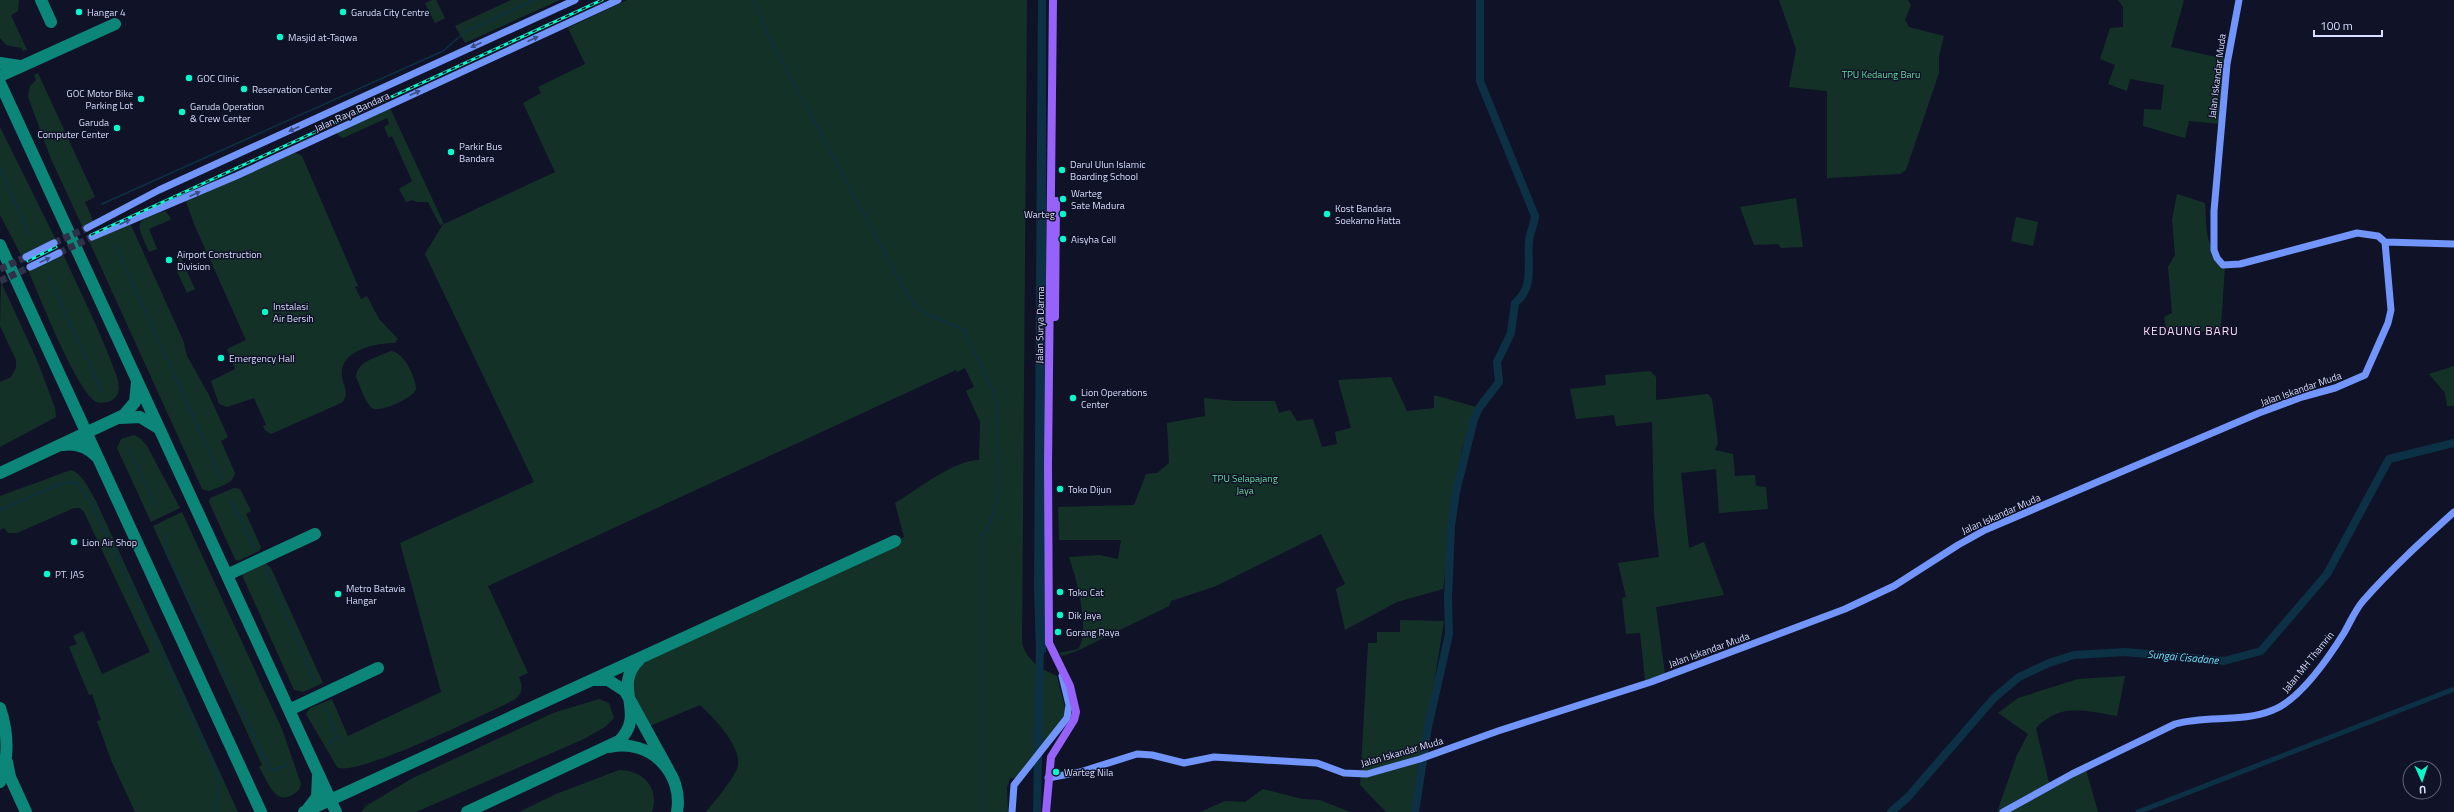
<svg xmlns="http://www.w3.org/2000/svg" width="2454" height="812" font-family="'Titillium Web',sans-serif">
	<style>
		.green { fill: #143128 }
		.water { fill: #0c3145 }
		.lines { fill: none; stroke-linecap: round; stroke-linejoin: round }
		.stream { stroke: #0c3145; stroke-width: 1.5 }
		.canal { stroke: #0c3145; stroke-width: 5 }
		.river { stroke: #0c3145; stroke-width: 8 }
		.taxiway { stroke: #0d867a; stroke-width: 12 }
		.secondary-tunnel { stroke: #2e3147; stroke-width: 7; stroke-dasharray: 7 3.5; stroke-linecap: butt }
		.secondary { stroke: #7295fb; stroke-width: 7 }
		.primary { stroke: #9762fa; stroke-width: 8 }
		.rail-casing { stroke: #0af8cc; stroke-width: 3 }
		.rail { stroke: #101327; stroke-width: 1.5; stroke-dasharray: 4.5; stroke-linecap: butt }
		.oneway { fill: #3c4e86 }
		.poi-dot { fill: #0af8cc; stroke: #101327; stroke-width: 1.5 }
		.labels { text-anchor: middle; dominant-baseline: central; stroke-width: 3; stroke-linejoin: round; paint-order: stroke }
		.poi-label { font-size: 10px; fill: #d8defe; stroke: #101327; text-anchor: start }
		.park-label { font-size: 10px; fill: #65dd9d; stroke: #101327 }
		.street-label { font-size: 10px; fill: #d8defe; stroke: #101327 }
		.water-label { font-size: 11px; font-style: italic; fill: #69e0fa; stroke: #101327 }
		.quarter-label { font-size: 12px; letter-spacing: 1px; fill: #fedafb; stroke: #101327 }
	</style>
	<rect width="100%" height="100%" fill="#101327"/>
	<!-- green -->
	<path class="green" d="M0,0h19l-1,11 -7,4 16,35 -4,1 -2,-3 -15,-3 -6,-7z
		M432,0h4l9,18 -10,5 -10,-20z
		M511,0h49l-95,43 -10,-17z
		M627,0h400l-5,643c5,18 19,26 35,33l10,40 -52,62h-5l-3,10 1,24h-302c10,-13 24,-28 31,-43 8,-20 -24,-52 -37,-64l-55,23c-13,-26 -32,-51 0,-72l259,-119 -9,-34c22,-13 59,-43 84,-43l1,-38 -14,-31 8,-4 -9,-19 -8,4 -1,-2 -468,216 40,87 -9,4c4,10 4,16 -5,23 -23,11 -161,79 -177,67l-31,-53 4,-6 22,-9 16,37 93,-44 -41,-149 134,-61 -109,-228 18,-30 -3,1 -12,-23h-11l-5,-2 -6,2 -7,-13 13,-8 -20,-45 -3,2 -5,-11 5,-3 -2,-6 -44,20 -4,-2 -3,-4 54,-24 54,116 111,-52 -32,-69 18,-10 -3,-6 47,-23 -17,-36z
		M1779,0h129l3,5 -6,15 4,7 35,9 -5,20v17l-33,97 -6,4 -73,4v-87l-38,-4 7,-38z
		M2118,0h66l-13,47 54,12 -3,65 -33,-3 -4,17 -42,-12 1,-17 17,1 3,-25 -34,-6 -3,12 -19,-7 7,-19 -15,-6 10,-31 13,-1v-20z
		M38,73l57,124 -10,5 9,21 -11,5 -32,-69 -23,-62 2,-11 6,-6 -2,-5z
		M0,127l56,113 -34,17 -22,-42z
		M294,152l8,4 56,130 -3,1 6,12 6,-3 12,23 19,20 -3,4c-19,0 -57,7 -53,34 2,10 8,18 -1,26l-70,31 -6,-4 -2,-4 3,-1 -12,-27 -27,9 -8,-3 -8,-23 24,-12 -8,-20 19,-9 -52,-116 -8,-23z
		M2177,194l28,9c2,29 -1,40 20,63l-4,61 -4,3 -50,4 -3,-17 8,-4 -4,-46 7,-12 -3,-35z
		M1796,198l7,49 -22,1 -3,-4 -24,1 -14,-38z
		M165,211l6,7 -1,2 -21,9 8,20 -8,3c-13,-30 -17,-30 16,-41z
		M2016,217l22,5 -5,24 -22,-5z
		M127,223h3l53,117 4,16 22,39 19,42 -7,4 14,32c-2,11 -16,14 -26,18l-7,-2 -113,-248z
		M63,254c16,35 34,71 48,107 3,9 8,18 8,27 -1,12 -12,17 -23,14 -21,-14 -56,-105 -68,-132z
		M179,254l16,35 -8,4 -11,-24 5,-3 -5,-11z
		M1,282l36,78 18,48 1,9 -56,30v-65l11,-5 5,-9v-8l-16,-34z
		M391,351c13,1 25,27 25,38 -3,9 -35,24 -44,19 -7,-5 -12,-23 -16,-31 1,-16 22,-20 35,-26z
		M2454,366v40h-7l-2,-13 -16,-19z
		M1650,371l6,6v23l52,-6 4,5 6,44 -3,7 18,4 2,22 20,-1 1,11 10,1 2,22 -49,4 -3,-44 -35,4 8,75 15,-6 20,53 -68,12 9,67 -20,7 -5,-48 -14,1 -4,-36 4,-1 -8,-34 41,-6 -5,-42 -2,-93 -36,4 -2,-11 -38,4 -6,-30 36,-4 -1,-10z
		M1391,377l16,34 27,-3v-13l42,12 -14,42 -19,140 -46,13 -52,28 -9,-41 9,-5 -24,-50 -105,52 -45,15 -2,5 -92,45 -15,5 -3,-3 19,-4c13,-17 -2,-72 -9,-92l30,-2 19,4 3,-19h-62l-1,-33 76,-2 12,-31 11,-1 12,-10 -2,-40 38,-7 -1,-18 30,3h41l4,12 11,-3 7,11 16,-2 9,28 15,-3 -2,-12 16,-4 -13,-48z
		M134,435l7,4 6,7 33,62 -29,14 -34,-74 4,-9z
		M71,470c12,4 19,21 25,31l142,311h-103l-24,-52 -14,-39 4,-1 -9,-26 -3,1 -20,-48 8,-3 -4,-8 10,-5 19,43 48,-22 -66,-140 -4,-4h-6l-57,25h-9l-4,-5 -4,2v-34z
		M234,488l6,1 11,22 -5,3 15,33 -2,4 -21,10 -3,-2 -26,-57 1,-4z
		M182,512l100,217 19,55 -2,6c-23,20 -29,-5 -40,-23l3,-2 -109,-239z
		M264,562l7,6 52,115 -20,9 -9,-2 -52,-115 2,-4z
		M1400,620l44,1 -31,191h-27l-26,-27 8,-142h9v-11h23z
		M2125,676l-8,40c-33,-5 -55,-14 -81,12l13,55 36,-17 13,46h-101l20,-57 11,-21 -30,-21 20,-15 60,-19z
		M599,699l10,4 5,15 -9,9 -21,12 -168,73h-55l5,-6 45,-27 142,-66z
		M619,770c24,0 41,18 33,42h-133l37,-18z
		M1263,789l39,10 18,1 30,12h-150l25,-11 20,1z"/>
	<!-- water -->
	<path class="water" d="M1038,0h8v652l-6,2 -4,-4 -2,-61z"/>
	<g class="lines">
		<!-- stream -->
		<path class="stream" d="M753,0l14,33 135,252 12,19 11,9 39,17 32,67 2,97 -7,27 -9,14v277
			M0,168l29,67
			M102,204l341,-153 22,-19 69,-32
			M115,245l107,234
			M48,276l54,115
			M128,448l27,56
			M232,502l24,48
			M0,510l63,-27 13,-1 14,19 128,273 1,11 -3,27
			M168,533l-3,16 106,222 16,-6
			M265,567l50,115
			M326,707l11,30 -9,8"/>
		<!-- canal -->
		<path class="canal" d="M2138,812l316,-123"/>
		<!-- river -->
		<path class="river" d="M1037,812l3,-168
			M1415,812l13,-85 21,-93 -1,-36 3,-72 5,-34 18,-73 5,-11 20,-26 -2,-20 14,-29 4,-30c20,-16 12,-39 14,-62 1,-8 5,-16 6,-25l-55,-135v-81
			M1891,812l17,-15 86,-99 25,-21 30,-14 25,-8 51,-3 99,9 37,-10 66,-77 62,-115 65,-16"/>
		<!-- taxiway -->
		<path class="taxiway" d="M41,0l10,22
			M0,63l20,3
			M0,76l115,-52
			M0,83l336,729
			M0,245l261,567
			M120,418l20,-1 18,11
			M63,445c13,-2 25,2 34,12
			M0,473l124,-58 11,-13 2,-20
			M227,575l88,-41
			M594,680h14l17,11 43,78
			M0,708c8,24 9,50 0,74
			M289,710l89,-42
			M610,747c40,-9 74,26 67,65
			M7,762l3,15 16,35
			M307,810l10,-13 1,-21
			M304,812l591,-271
			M467,812l152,-71c29,-28 -8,-54 20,-81"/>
		<!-- secondary-tunnel -->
		<path class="secondary-tunnel" d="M54,243l33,-15
			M59,253l33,-16
			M0,269l26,-12
			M0,281l30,-14"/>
		<!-- secondary -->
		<path class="secondary" d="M87,228l72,-38 416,-190
			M92,237l144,-61 382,-176
			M2385,242l69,2
			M26,257l28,-14
			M30,267l29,-14
			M1048,778l32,-6 57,-18 15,1 32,8 30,-6 103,6 27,10 23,1 53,-15 78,-28 153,-49 194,-73 49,-23 64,-41 27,-15 274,-117 43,-16 33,-9 30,-13 23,-52 3,-13 -6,-68 -7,-6 -21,-3 -117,31 -17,1 -6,-7 -3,-8v-39l13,-147 12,-64
			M1012,812l2,-27 53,-67 2,-13 -7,-29
			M2003,812l69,-38 103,-50c32,-9 67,-1 98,-14 28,-11 56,-53 71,-77 6,-10 11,-23 19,-32 28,-32 59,-60 91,-89"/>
		<!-- primary -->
		<path class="primary" d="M1055,317l1,-116
			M1046,812l5,-55 23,-37 2,-8 -6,-26 -21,-43 -1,-178 5,-465"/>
		<!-- rail casing -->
		<g class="rail-casing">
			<path id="rail" d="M91,235l511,-235
				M28,261l28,-14"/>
		</g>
		<!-- rail -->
		<use href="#rail" class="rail"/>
	</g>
	<!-- one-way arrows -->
	<defs><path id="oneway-solid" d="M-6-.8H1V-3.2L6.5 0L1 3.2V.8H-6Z"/></defs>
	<g class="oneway">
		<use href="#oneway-solid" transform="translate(533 39) rotate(-24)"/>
		<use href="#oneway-solid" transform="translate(476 45) rotate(156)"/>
		<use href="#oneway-solid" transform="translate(415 93) rotate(-25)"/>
		<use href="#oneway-solid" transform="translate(294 129) rotate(155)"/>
		<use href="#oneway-solid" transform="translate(195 194) rotate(-24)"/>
		<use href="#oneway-solid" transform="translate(125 222) rotate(-24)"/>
		<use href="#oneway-solid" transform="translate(45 260) rotate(-25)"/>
	</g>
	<!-- markers -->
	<g class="poi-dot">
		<circle cx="79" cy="12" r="4"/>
		<circle cx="343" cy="12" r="4"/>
		<circle cx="280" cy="37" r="4"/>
		<circle cx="189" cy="78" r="4"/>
		<circle cx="244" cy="89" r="4"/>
		<circle cx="141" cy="99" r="4"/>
		<circle cx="182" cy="112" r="4"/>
		<circle cx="117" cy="128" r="4"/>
		<circle cx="451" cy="152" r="4"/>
		<circle cx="1062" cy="170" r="4"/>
		<circle cx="1063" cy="199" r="4"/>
		<circle cx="1063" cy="214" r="4"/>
		<circle cx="1327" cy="214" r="4"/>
		<circle cx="1063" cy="239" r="4"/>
		<circle cx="169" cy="260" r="4"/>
		<circle cx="265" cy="312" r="4"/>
		<circle cx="221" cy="358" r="4"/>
		<circle cx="1073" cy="398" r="4"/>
		<circle cx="1060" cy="489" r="4"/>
		<circle cx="74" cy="542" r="4"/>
		<circle cx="47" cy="574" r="4"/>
		<circle cx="1060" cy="592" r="4"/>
		<circle cx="338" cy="594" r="4"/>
		<circle cx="1060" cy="615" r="4"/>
		<circle cx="1058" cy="632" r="4"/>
		<circle cx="1056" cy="772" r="4"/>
	</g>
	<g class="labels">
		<!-- poi labels -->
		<g class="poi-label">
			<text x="87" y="12">Hangar 4</text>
			<text x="351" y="12">Garuda City Centre</text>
			<text x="288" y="37">Masjid at-Taqwa</text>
			<text x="197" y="78">GOC Clinic</text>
			<text x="252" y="89">Reservation Center</text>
			<text x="133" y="93" text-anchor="end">GOC Motor Bike<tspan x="133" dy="12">Parking Lot</tspan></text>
			<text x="190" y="106">Garuda Operation<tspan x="190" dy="12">&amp; Crew Center</tspan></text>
			<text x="109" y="122" text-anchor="end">Garuda<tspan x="109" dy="12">Computer Center</tspan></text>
			<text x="459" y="146">Parkir Bus<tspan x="459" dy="12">Bandara</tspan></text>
			<text x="1070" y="164">Darul Ulun Islamic<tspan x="1070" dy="12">Boarding School</tspan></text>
			<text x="1071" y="193">Warteg<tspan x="1071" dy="12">Sate Madura</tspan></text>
			<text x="1335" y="208">Kost Bandara<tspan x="1335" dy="12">Soekarno Hatta</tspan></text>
			<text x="1055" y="214" text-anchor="end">Warteg</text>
			<text x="1071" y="239">Aisyha Cell</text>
			<text x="177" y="254">Airport Construction<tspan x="177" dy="12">Division</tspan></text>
			<text x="273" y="306">Instalasi<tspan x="273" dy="12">Air Bersih</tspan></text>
			<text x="229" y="358">Emergency Hall</text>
			<text x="1081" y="392">Lion Operations<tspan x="1081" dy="12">Center</tspan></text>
			<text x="1068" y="489">Toko Dijun</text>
			<text x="82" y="542">Lion Air Shop</text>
			<text x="55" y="574">PT. JAS</text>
			<text x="346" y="588">Metro Batavia<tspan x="346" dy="12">Hangar</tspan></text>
			<text x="1068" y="592">Toko Cat</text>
			<text x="1068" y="615">Dik Jaya</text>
			<text x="1066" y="632">Gorang Raya</text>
			<text x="1064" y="772">Warteg Nila</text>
		</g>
		<!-- park labels -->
		<g class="park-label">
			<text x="1881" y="74">TPU Kedaung Baru</text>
			<text x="1245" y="478">TPU Selapajang<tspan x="1245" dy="12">Jaya</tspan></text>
		</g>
		<!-- street labels -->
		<g class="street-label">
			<text transform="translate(2217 76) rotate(-83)">Jalan Iskandar Muda</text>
			<text transform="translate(352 112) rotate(-25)">Jalan Raya Bandara</text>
			<text transform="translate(1040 325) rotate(-89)">Jalan Surya Darma</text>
			<text transform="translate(2301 389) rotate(-19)">Jalan Iskandar Muda</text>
			<text transform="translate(2001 514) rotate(-24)">Jalan Iskandar Muda</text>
			<text transform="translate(1709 650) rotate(-20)">Jalan Iskandar Muda</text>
			<text transform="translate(2308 662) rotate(-51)">Jalan MH Thamrin</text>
			<text transform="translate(1402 752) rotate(-16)">Jalan Iskandar Muda</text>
		</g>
		<!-- water labels -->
		<g class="water-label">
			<text transform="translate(2183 657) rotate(5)">Sungai Cisadane</text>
		</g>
		<!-- quarter labels -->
		<g class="quarter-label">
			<text x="2191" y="330">KEDAUNG BARU</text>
		</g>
	</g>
	<!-- north arrow -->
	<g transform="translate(2422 780) rotate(177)"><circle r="19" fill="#101327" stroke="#60647d"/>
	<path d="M0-3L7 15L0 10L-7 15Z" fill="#0af8cc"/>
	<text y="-6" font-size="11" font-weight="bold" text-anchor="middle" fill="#d8defe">U</text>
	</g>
	<!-- scale -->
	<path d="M2314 30v6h68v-6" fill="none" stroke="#d8defe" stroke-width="2"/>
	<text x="2320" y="30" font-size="12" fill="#d8defe" stroke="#101327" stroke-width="3" paint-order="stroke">100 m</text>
</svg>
